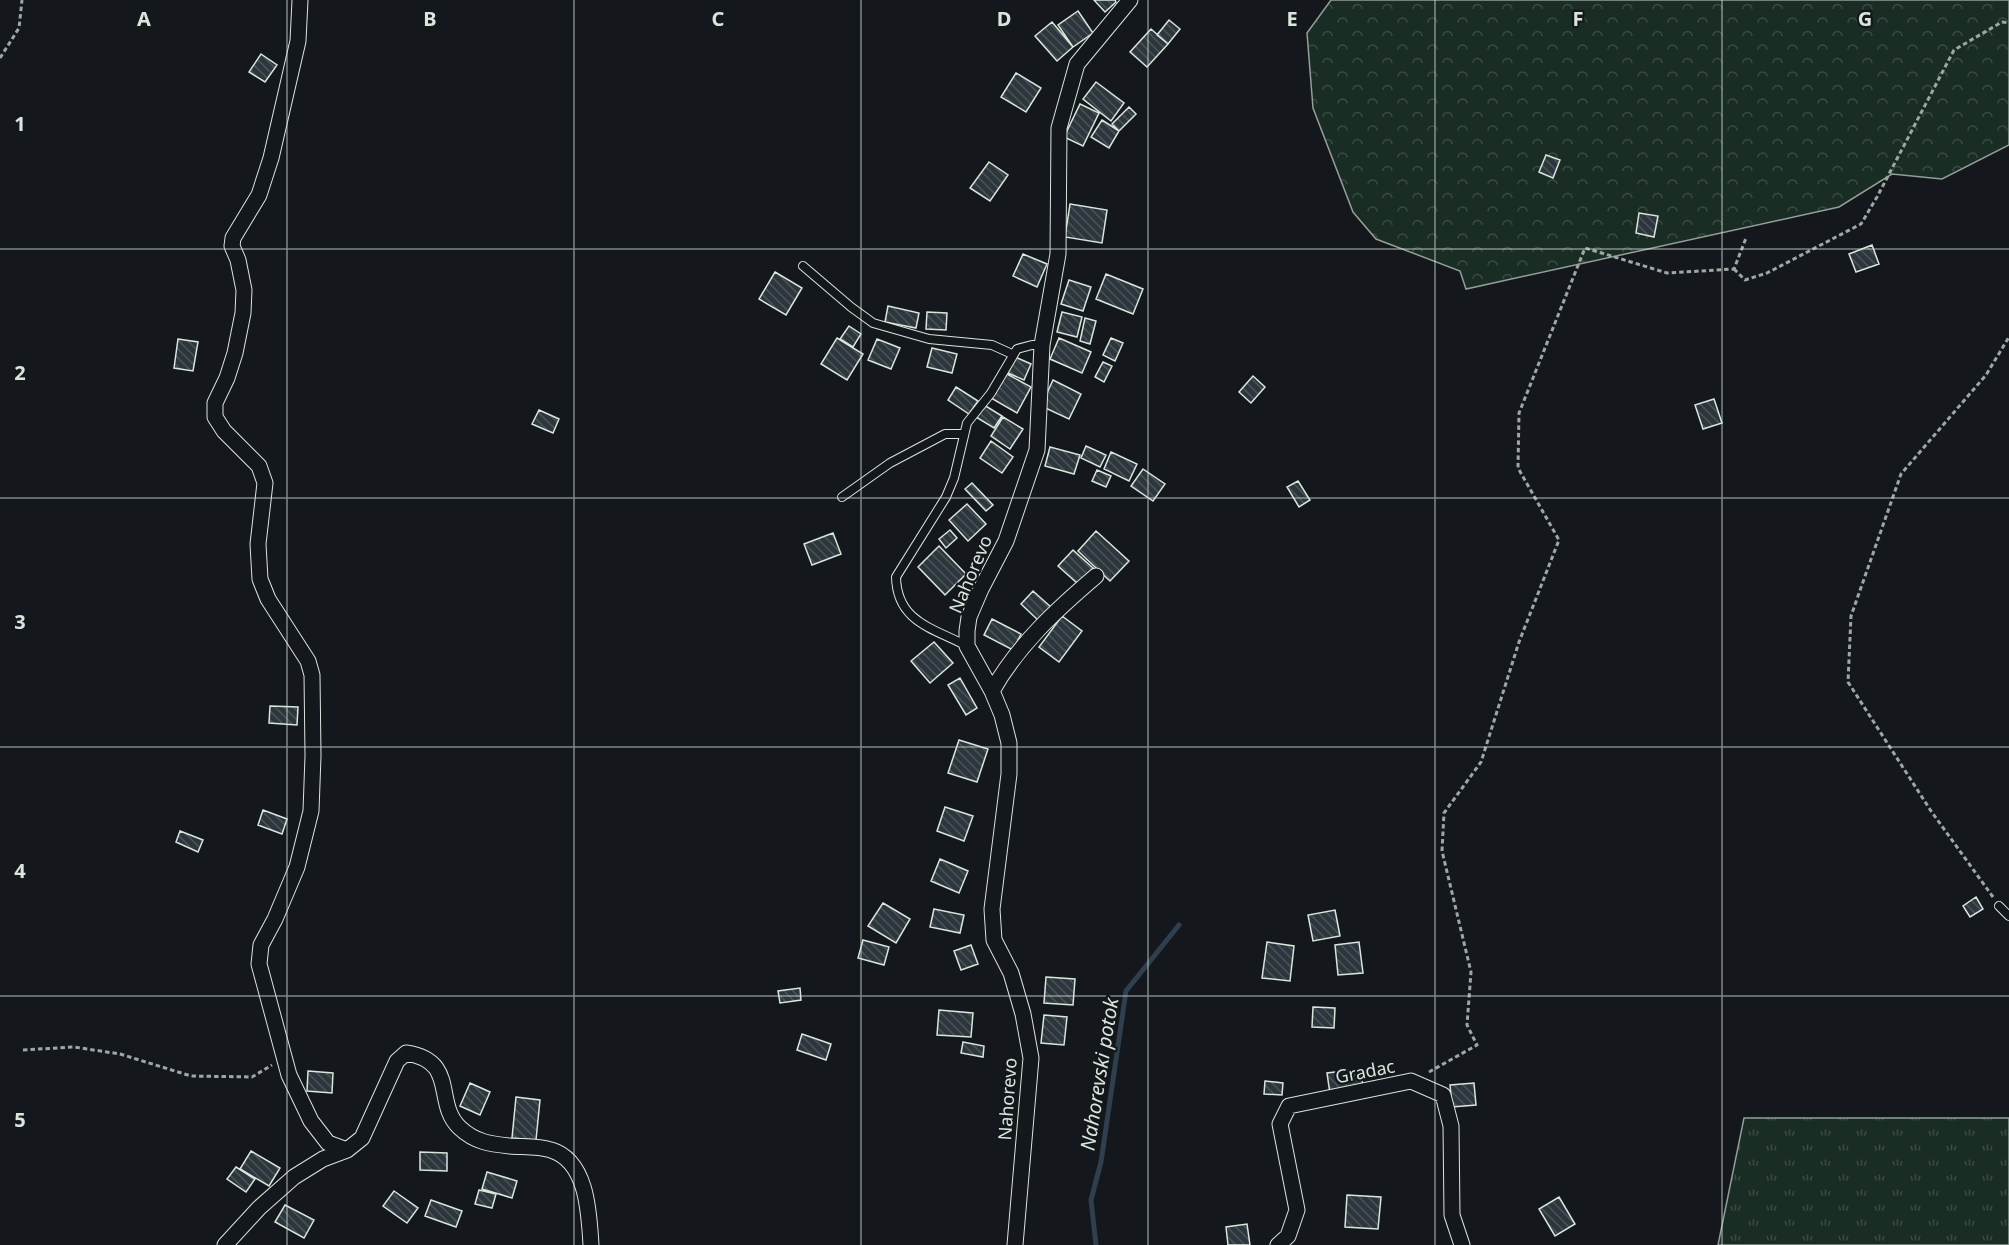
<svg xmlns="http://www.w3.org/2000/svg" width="2009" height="1245" font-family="'Noto Sans',sans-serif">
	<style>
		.grass { fill: url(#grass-tufts); stroke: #939e99; stroke-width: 1.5 }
		.forest { fill: url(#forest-crowns); stroke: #939e99; stroke-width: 1.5 }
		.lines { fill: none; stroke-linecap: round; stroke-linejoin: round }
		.stream { stroke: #2f3f4d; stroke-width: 5 }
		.building { fill: url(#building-back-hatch); stroke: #d8e6dc; stroke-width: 1.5 }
		.service-casing { stroke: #d8e6dc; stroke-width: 10 }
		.minor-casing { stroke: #d8e6dc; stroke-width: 17 }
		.path { stroke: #9da8a2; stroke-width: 3; stroke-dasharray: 4.5 3; stroke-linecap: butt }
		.service { stroke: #14181c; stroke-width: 8 }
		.minor { stroke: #14181c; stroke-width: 15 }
		.grid { fill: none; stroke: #d8e6dc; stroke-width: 1.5; stroke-opacity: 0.55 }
		.labels { text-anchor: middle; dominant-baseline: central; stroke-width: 4.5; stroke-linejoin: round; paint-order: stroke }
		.street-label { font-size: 18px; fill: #d8e6dc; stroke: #14181c }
		.water-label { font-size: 20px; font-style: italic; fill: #d8e6dc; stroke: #14181c }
		.grid-label { font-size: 20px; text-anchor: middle; font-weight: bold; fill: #d8e6dc; stroke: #14181c; stroke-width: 4.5; stroke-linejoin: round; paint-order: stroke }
	</style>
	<defs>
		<pattern id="grass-tufts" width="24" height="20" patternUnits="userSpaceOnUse" patternTransform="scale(1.5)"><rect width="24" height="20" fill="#1a2d24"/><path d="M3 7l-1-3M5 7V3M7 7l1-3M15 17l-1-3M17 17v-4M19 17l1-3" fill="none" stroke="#3b4b43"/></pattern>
		<pattern id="forest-crowns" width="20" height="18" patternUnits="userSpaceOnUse" patternTransform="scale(1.5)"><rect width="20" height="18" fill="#1a2d24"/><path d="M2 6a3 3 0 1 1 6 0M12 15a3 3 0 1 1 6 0" fill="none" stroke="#3b4b43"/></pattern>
		<pattern id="building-back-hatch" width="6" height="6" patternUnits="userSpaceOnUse" patternTransform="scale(1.5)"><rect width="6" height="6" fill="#2c363c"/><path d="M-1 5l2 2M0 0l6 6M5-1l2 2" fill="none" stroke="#4a5358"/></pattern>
	</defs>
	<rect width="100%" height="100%" fill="#14181c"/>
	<!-- grass -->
	<path class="grass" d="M1744,1118h265v127h-291z"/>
	<!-- forest -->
	<path class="forest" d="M1331,0h678v145l-67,34 -50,-5 -53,33 -373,82 -6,-18 -84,-32 -23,-27 -40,-104 -6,-75z"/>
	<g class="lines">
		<!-- stream -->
		<path class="stream" d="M1096,1245l-5,-45 10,-38 25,-171 53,-66"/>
	</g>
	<!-- building -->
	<path class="building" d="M1094,0h21l1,2 -11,10z
		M1078,11l15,22 -20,14 -15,-22z
		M1169,20l11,9 -12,15 -11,-9z
		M1052,22l21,25 -16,14 -22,-25z
		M1151,29l17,15 -21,23 -17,-15z
		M261,54l16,11 -12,17 -16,-10z
		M1016,73l25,15 -15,24 -25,-15z
		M1096,82l28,21 -13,18 -28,-22z
		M1080,104l19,9 -16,33 -19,-9z
		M1129,107l7,7 -17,17 -7,-7z
		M1102,120l17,11 -10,17 -18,-11z
		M1546,155l14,5 -7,18 -14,-6z
		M989,162l19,13 -18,26 -20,-13z
		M1070,204l37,6 -5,33 -37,-6z
		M1639,213l19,3 -4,21 -18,-4z
		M1872,245l7,19 -23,8 -7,-18z
		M1023,254l24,10 -10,23 -24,-11z
		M775,272l27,16 -16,27 -27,-16z
		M1106,274l37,15 -10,25 -37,-15z
		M1069,280l22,7 -8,24 -22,-7z
		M888,306l31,7 -3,15 -31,-6z
		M927,312l20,1 -1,17 -20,-1z
		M1062,312l20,5 -5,20 -20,-5z
		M1085,318l11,3 -6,23 -10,-3z
		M849,326l12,8 -8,13 -13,-8z
		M837,338l26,16 -16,26 -26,-16z
		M1059,338l32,14 -9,21 -32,-14z
		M1111,338l12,5 -8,18 -12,-6z
		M178,339l20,3 -5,29 -19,-3z
		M877,339l23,9 -9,21 -23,-9z
		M932,348l25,6 -5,19 -25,-6z
		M1015,357l16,7 -7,16 -16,-7z
		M1103,362l9,4 -8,16 -9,-5z
		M1005,373l26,14 -14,26 -26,-15z
		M1253,376l12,11 -14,16 -12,-11z
		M1053,380l28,14 -12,25 -28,-13z
		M956,387l22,14 -9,13 -21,-14z
		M1714,399l8,24 -19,6 -8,-24z
		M984,405l18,11 -8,12 -18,-11z
		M539,410l20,9 -6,14 -21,-9z
		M1003,417l20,12 -13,20 -19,-13z
		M991,441l22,16 -11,16 -22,-15z
		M1086,446l20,9 -6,12 -19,-9z
		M1050,447l30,8 -6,19 -29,-8z
		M1111,452l26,12 -8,17 -25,-12z
		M1143,469l22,15 -12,17 -22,-15z
		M1097,470l14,6 -5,11 -14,-6z
		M1298,481l12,19 -11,7 -12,-20z
		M972,483l21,22 -7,6 -21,-22z
		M967,504l19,20 -18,17 -19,-21z
		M950,530l7,8 -11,10 -7,-9z
		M1096,531l33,30 -19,20 -32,-30z
		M833,533l8,21 -29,11 -8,-21z
		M939,546l27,28 -21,21 -27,-28z
		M1073,550l20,18 -15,16 -20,-18z
		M1033,591l19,17 -12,14 -19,-18z
		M1062,616l20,15 -23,31 -20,-15z
		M992,619l29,15 -8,16 -29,-15z
		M934,642l19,21 -23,20 -19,-22z
		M960,678l17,30 -11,7 -18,-30z
		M270,706l28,1 -1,18 -28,-2z
		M959,740l29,9 -11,33 -29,-9z
		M945,807l28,9 -9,25 -27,-10z
		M263,810l24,9 -5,15 -24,-9z
		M180,831l23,9 -5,12 -22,-10z
		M940,859l28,12 -9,22 -28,-12z
		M1976,897l7,12 -13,8 -7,-11z
		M883,903l27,16 -14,24 -28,-17z
		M934,909l30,6 -4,18 -30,-6z
		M1335,910l5,26 -27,5 -5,-26z
		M863,940l26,7 -5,18 -26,-7z
		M1267,942l27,4 -4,35 -28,-3z
		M1359,942l4,31 -25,2 -3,-30z
		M971,945l7,19 -17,6 -7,-19z
		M1046,977l29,2 -2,26 -29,-2z
		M800,988l1,12 -21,3 -2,-12z
		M1313,1007l22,1 -1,20 -22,-1z
		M939,1010l34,3 -2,24 -34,-2z
		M1044,1015l23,2 -3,28 -23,-2z
		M802,1034l29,10 -5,16 -29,-10z
		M963,1042l21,4 -1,11 -22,-4z
		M1361,1069l2,21 -33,4 -3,-21z
		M308,1071l25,2 -1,20 -25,-2z
		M1265,1081l18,2 -1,12 -18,-1z
		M470,1083l20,9 -10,23 -20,-9z
		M1474,1083l2,22 -24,2 -2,-22z
		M516,1097l24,3 -4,40 -24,-2z
		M251,1151l29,17 -11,18 -29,-17z
		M420,1152l27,1v18l-27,-1z
		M236,1167l19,12 -9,13 -19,-13z
		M487,1172l30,9 -5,17 -30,-9z
		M479,1190l17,4 -4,14 -17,-4z
		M394,1191l24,17 -11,15 -24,-17z
		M1347,1195l34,2 -3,32 -33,-2z
		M1559,1197l16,27 -20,12 -16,-27z
		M431,1200l31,11 -6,16 -31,-11z
		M285,1205l29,15 -10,18 -29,-16z
		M1247,1224l3,21h-22l-2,-18z"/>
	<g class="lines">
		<!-- service casing -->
		<g class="service-casing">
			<path id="service" d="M803,266l48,41 22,16 56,16 63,6 20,9
				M842,497l48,-34 55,-29h18
				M967,646c-34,-18 -70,-24 -71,-69l50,-80 8,-19 13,-55 24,-30 26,-44 15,-4h10
				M1999,906l10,10"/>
		</g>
		<!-- minor casing -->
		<g class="minor-casing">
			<path id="minor" d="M300,0l-2,41 -27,117 -12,37 -26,43 -1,8 6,14 6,30 -1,23 -8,40 -8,25 -12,25v14l9,14 35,35 6,17 -7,61 2,35 8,20 40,62 4,14 1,81 -2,55 -14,56 -22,52 -14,26 -2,19 30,111 22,46 17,22 19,7
				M992,691c26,-46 64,-81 104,-115
				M225,1245l34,-37 35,-31 29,-18 24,-9 15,-12 35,-77 9,-8c53,8 27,50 54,75 15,14 30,16 50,18 13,1 29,0 41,4 37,11 38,65 40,95
				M1015,1245l16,-187 -8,-44 -12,-41 -17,-33 -2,-31 17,-135v-31l-7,-28 -10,-24 -25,-45v-15l2,-14 12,-28 25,-48 31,-91 5,-105 16,-91 1,-126 18,-64 53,-64
				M1278,1245l10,-9 9,-26 -17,-86 9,-18 122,-25 32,14 8,31 1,89 10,30"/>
		</g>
		<!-- path -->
		<path class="path" d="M0,58l19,-30 3,-28
			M1734,269l11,11 22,-7 94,-49 16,-27 77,-147 48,-28 7,1
			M1993,897l-62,-86 -83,-129 3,-66 50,-142 85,-99 23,-38
			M23,1050l51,-3 46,7 71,22 61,1 20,-12
			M1429,1072l48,-27 -10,-20 4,-53 -29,-121 2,-38 37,-51 38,-120 40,-102 -41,-72 1,-55 66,-165 82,25 67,-4 12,-31"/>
		<!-- service -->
		<use href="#service" class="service"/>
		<!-- minor -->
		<use href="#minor" class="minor"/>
	</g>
	<!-- grid -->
	<path class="grid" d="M287,0v1245M574,0v1245M861,0v1245M1148,0v1245M1435,0v1245M1722,0v1245M0,249h2009M0,498h2009M0,747h2009M0,996h2009"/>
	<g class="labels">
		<!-- street labels -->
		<g class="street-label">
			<text transform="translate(970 574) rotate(-67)">Nahorevo</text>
			<text transform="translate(1365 1071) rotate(-11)">Gradac</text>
			<text transform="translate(1007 1099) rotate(-86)">Nahorevo</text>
		</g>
		<!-- water labels -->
		<g class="water-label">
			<text transform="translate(1099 1074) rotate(-81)">Nahorevski potok</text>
		</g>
	</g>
	<g class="grid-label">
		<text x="144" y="26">A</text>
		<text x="430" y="26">B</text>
		<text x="718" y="26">C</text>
		<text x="1004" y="26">D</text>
		<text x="1292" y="26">E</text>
		<text x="1578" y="26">F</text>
		<text x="1865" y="26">G</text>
		<text x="20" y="131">1</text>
		<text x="20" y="380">2</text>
		<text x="20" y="629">3</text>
		<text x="20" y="878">4</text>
		<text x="20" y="1127">5</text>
	</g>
</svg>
